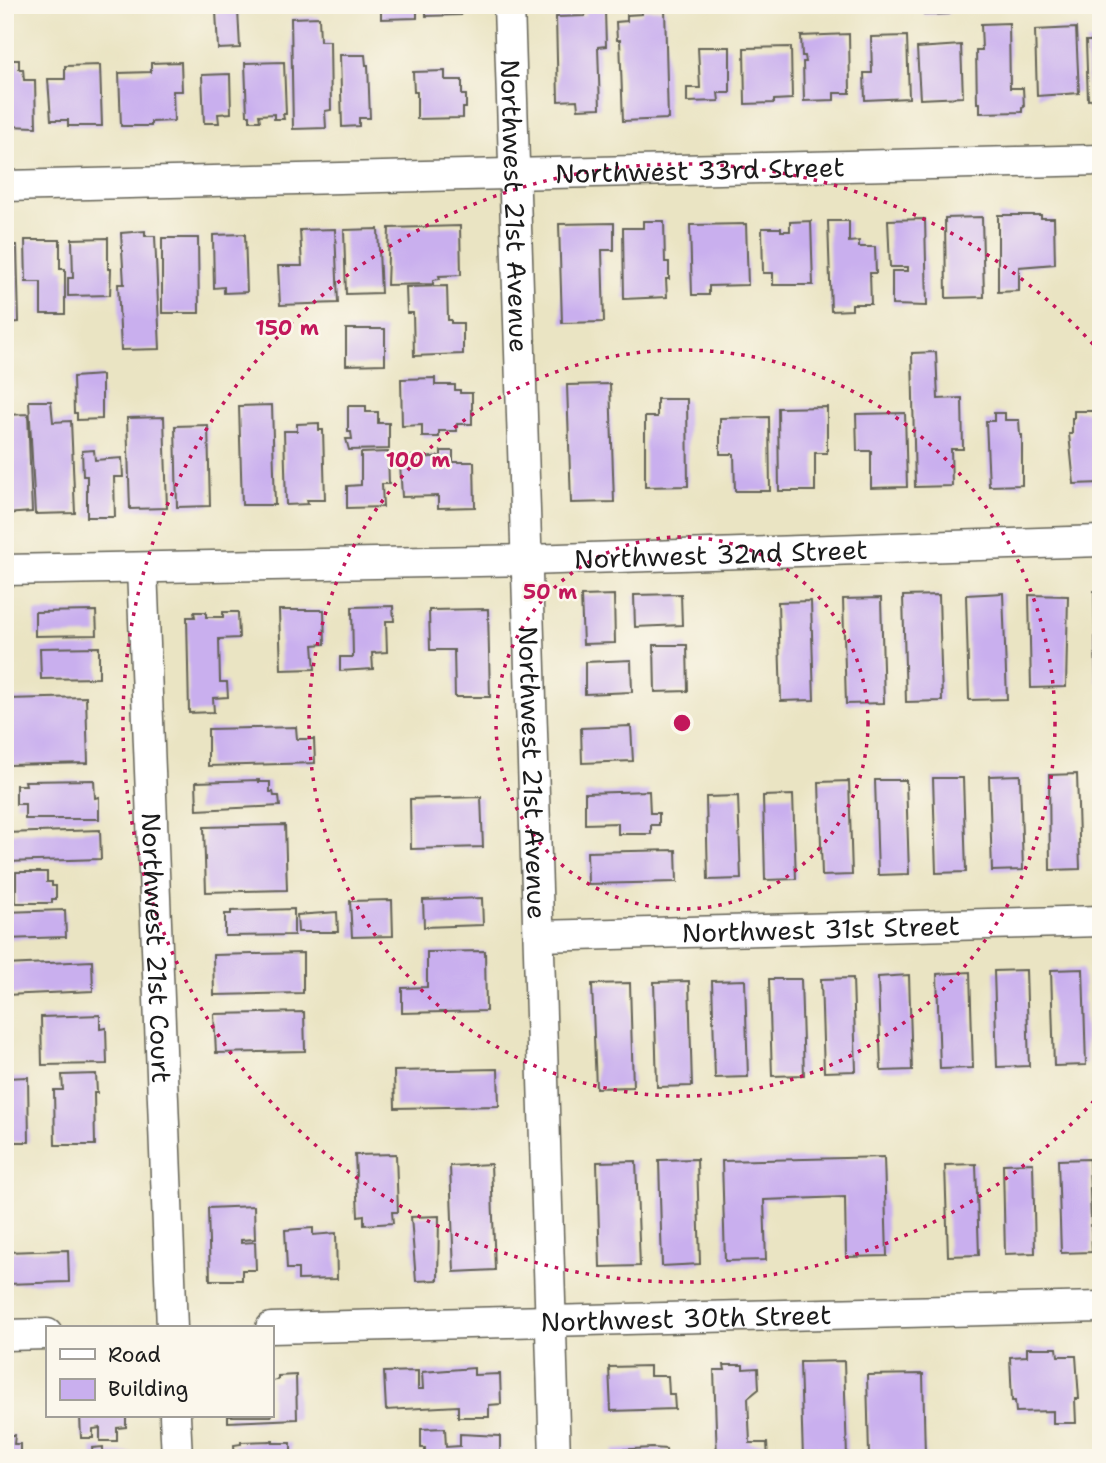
<svg xmlns="http://www.w3.org/2000/svg" width="1106" height="1463" font-family="'Shantell Sans',sans-serif">
	<style>
		.building { fill: #c9afee }
		.lines { fill: none; stroke-linecap: round; stroke-linejoin: round }
		.minor-casing { stroke: #646256; stroke-width: 33 }
		.minor { stroke: #fff; stroke-width: 30 }
		.ring { fill: none; stroke: #c2185b; stroke-width: 3.5; stroke-dasharray: 3.5 7 }
		.labels { text-anchor: middle; dominant-baseline: central; stroke-width: 5; stroke-linejoin: round; paint-order: stroke }
		.street-label { font-size: 26px; fill: #1c1c1c; stroke: #fbf7ec }
		.centre { fill: #c2185b; stroke: #fbf7ec; stroke-width: 3.5 }
		.ring-label { font-size: 21px; text-anchor: middle; font-weight: bold; fill: #c2185b; stroke: #fbf7ec; stroke-width: 5; stroke-linejoin: round; paint-order: stroke }
	</style>
	<rect width="100%" height="100%" fill="#fbf7ec"/>
	<filter id="ink" filterUnits="userSpaceOnUse"><feTurbulence type="fractalNoise" baseFrequency=".0143" numOctaves="2"/><feDisplacementMap in="SourceGraphic" scale="14" xChannelSelector="R" yChannelSelector="G"/><feConvolveMatrix kernelMatrix="1 2 1 2 8 2 1 2 1" color-interpolation-filters="sRGB"/></filter>
	<filter id="wash" filterUnits="userSpaceOnUse"><feTurbulence type="fractalNoise" baseFrequency=".00686" numOctaves="4" result="noise"/><feDisplacementMap in="SourceGraphic" scale="28" xChannelSelector="R" yChannelSelector="G"/><feGaussianBlur stdDeviation="1.57" result="paint"/><feColorMatrix in="noise" values="0 0 0 0 0 0 0 0 0 0 0 0 0 0 0 0 0 1.4 0 .05"/><feComposite in="paint" operator="in"/></filter>
	<g filter="url(#wash)">
		<rect width="100%" height="100%" fill="#eae4c3"/>
		<g id="blocks">
			<!-- building -->
			<path class="building" d="M381,5h36v13l-36,1z
				M426,5h35v10l-35,1z
				M853,5h14v5h-14z
				M924,5h24l1,9 -25,1z
				M665,9l3,110 -45,2 -3,-81h-3l-1,-18 11,-1v-6l15,-1v-4z
				M238,10l2,38 -22,1 -2,-38z
				M605,10l1,36 -8,1 2,61 -22,1 -1,-9 -19,1 -2,-84 29,-1v-5z
				M319,17l1,24h10l1,69 -6,1 1,17 -33,1 -2,-111z
				M1009,23l1,65h13l1,19 -2,1v4l-42,1v-10h-3l-1,-53h6l-1,-26z
				M1076,28l3,65 -42,3 -2,-66z
				M849,34l1,59h-16v7l-30,1 -1,-39h3l-1,-6h-3l-1,-20z
				M907,36l2,62 -44,2 -1,-27h8l-1,-36z
				M1086,41h9l1,7h5v51l-13,1z
				M961,45l2,52 -43,2 -3,-51z
				M698,47h32v46h-12l1,8 -32,1v-14h13z
				M791,47l1,52 -18,1v3l-29,1 -1,-56z
				M340,55h25l1,10h2l2,53h-11v8l-17,1z
				M5,60h14v9h4l1,11h11l1,47 -30,-1z
				M181,62l1,29h-9l1,30 -23,1v4h-30l-2,-53 32,-1v-9z
				M284,62l2,52h-3l1,5h-10v-5l-15,1 1,6h-10v-6h-3l-2,-52z
				M100,65l2,61h-34v-6h-17l-3,-41h17v-13z
				M445,71v9h17v15h4v13h-3v10l-46,1v-27h-3l-1,-20z
				M230,74l1,39 -13,1 1,9h-15l-2,-48z
				M998,215h43v3h13l1,46 -36,3v24l-21,1z
				M982,217l2,80 -38,1 -1,-80z
				M925,219l2,87 -35,-1v-34h16v-4h-18l-2,-47z
				M643,221h21l1,41h4v17h-3l1,18 -43,2 -1,-71h20z
				M811,221l2,64h-40v-12h-10l-1,-45h19v3h9v-9z
				M828,221h21v21l10,-1v6h16l1,26h-6l1,31h-19v6l-21,1z
				M614,223v27h-12l2,72 -42,1 -3,-99z
				M746,224l2,61 -39,1v9h-17l-2,-70z
				M460,226l1,49 -22,1 1,3 -7,1v4l-46,1 2,-57z
				M335,229l3,74 -58,2 -2,-39h24l-2,-36z
				M378,229l3,64 -35,1 -2,-64z
				M145,231v5h10l5,113 -39,1 -3,-66h6l-3,-51z
				M245,234l2,58 -23,1v-6l-10,1 -1,-53z
				M108,238v31h3l-1,26 -42,1v-18h5l-1,-39z
				M162,238h36l1,75h-37z
				M25,240h35v29h5v45h-24v-32h-15z
				M5,245h12l2,77 -14,1z
				M447,286l1,34h3v3h12v31l-49,2 -1,-43h-6l-1,-26z
				M346,329h39v35l-39,1z
				M936,352l2,47 24,-1 1,51h-12l1,37 -37,1 -3,-134z
				M102,375v44l-25,1v-7h-3l-1,-36z
				M435,378v7h20v5h5v3h12v31h-15v7h-18v6h-17v-12l-20,1 -1,-47z
				M610,384l4,118 -43,1 -4,-118z
				M657,399h30l1,87 -43,1v-70h12z
				M29,401h22l2,21 18,-1 4,92 -40,1z
				M272,405l3,100h-33l-3,-99z
				M348,406h18v6h12v11h11v26l-40,1 -3,-11h6l-1,-7h-3z
				M827,407v46h-12v38h-36l-1,-83z
				M1074,411h22l1,7 4,-1v66l-27,1 -5,-50h3v-16h2z
				M905,413l2,74 -36,1v-37h-14l-1,-37z
				M994,413h11v7h14l1,15h2v50l-33,1 -3,-65h8z
				M28,414l4,98 -27,2v-99z
				M164,417l3,91 -37,1 -3,-91z
				M769,417l1,74h-35l-1,-37h-14v-36z
				M319,423v7h4l2,70h-18l1,4 -22,1 -2,-74h13v-7z
				M208,425l2,81 -33,1 -2,-81z
				M94,450l1,10 27,-2 1,19h-9l1,40h-28v-41h-4l-1,-25z
				M441,451h12v11h21l1,45 -37,1v-12l-36,1 -2,-34h12v-7h11v2l18,-2z
				M388,452l1,32h-7l1,23 -36,1v-22l14,-1v-32z
				M1101,590v92h-5l-2,-91z
				M1003,593l4,106 -38,1 -3,-105z
				M681,594l1,31 -47,2 -1,-32z
				M614,595l1,48 -32,1 -2,-48z
				M939,595l3,106 -36,1 -3,-106z
				M1029,595l39,1 -2,91 -35,1z
				M881,598l3,105 -38,1 -3,-105z
				M811,601l3,99 -33,1 -3,-99z
				M393,606l1,15h-8l1,31 -15,1 1,16 -33,2v-14h13l-1,-50z
				M488,609l2,88h-35l-1,-47h-24l-1,-40z
				M279,610h45l1,34 -12,1 2,24 -34,1z
				M96,611l1,24 -62,1v-24z
				M194,612h12v5h17v-5h15l1,26 -20,1 1,43h7l1,15 -15,1 1,14 -25,1 -2,-96h8z
				M5,615h5v23h-5z
				M654,645h33l1,46 -33,1z
				M99,647v31l-58,1 -1,-31z
				M631,660l1,32 -47,2v-32z
				M86,697l2,66 -79,2 -2,-66z
				M631,726l2,35 -51,2 -1,-35z
				M296,727l1,12h17l1,24 -107,3v-37z
				M1077,774l3,95 -30,1 -1,-95z
				M1020,775l3,95 -31,1 -3,-95z
				M933,778h30l3,94 -30,1z
				M94,780l1,18 4,-1v22h-74v-15h-9v-19h10l-1,-4z
				M259,780v2h11v10h3l1,4h5l1,10 -83,4 -1,-28z
				M875,780h31l3,94 -31,1z
				M849,781l3,94 -30,1 -3,-94z
				M649,791l1,22h9v12h-8v9h-33v-11l-33,1v-31z
				M793,795l3,84 -31,1 -2,-84z
				M738,796l3,83 -33,1 -2,-83z
				M481,797l2,50 -72,2 -1,-50z
				M285,825l2,65 -81,2 -2,-65z
				M100,830l1,29 -96,3v-29z
				M676,850l1,32 -89,2 -1,-32z
				M16,872h31v10h5v4h4v13h-4v4h-36z
				M482,898l1,27 -59,2 -1,-27z
				M392,900l1,36 -41,1 -2,-36z
				M294,909v26l-69,1v-22h6v-3z
				M65,910l1,27 -61,2v-27z
				M337,912l1,20h-40l-1,-17z
				M485,951l1,60 -84,2v-25l25,-1v-35z
				M303,953v40l-89,2 -1,-40z
				M92,961l1,30 -88,4v-30z
				M1083,969l3,96 -32,1 -3,-96z
				M1026,970l3,96 -32,1 -3,-96z
				M970,972l3,96 -33,1 -3,-95z
				M909,975l3,95 -31,1 -3,-94z
				M853,978l3,93 -32,1 -3,-93z
				M769,979h32l3,96 -32,1z
				M745,980l3,97 -33,1 -3,-97z
				M689,981l3,105 -35,1 -3,-105z
				M630,983l3,104 -37,1 -4,-104z
				M304,1012l1,39 -89,2 -2,-39z
				M100,1015v14l6,-1 1,36 -65,1 -1,-48z
				M498,1069l1,37 -104,2 -1,-37z
				M96,1074l1,19h-3l1,52h-40l-1,-55h9l-1,-15z
				M28,1077l1,65h-18l-1,-9h-5v-55z
				M396,1154l2,58h-6l1,11 -29,2v-10l-6,1 -3,-61z
				M884,1157l3,99 -41,1 -1,-60 -81,3 2,60 -41,1 -3,-100z
				M697,1159l3,105 -38,2 -3,-106z
				M1089,1159l3,93 -31,1 -3,-93z
				M636,1161l4,105 -40,1 -3,-105z
				M1033,1163l2,90 -30,1 -2,-90z
				M491,1164l4,106 -41,2 -4,-106z
				M976,1164l3,91 -31,1 -3,-91z
				M254,1206l1,33 -14,1v3l14,-1 1,28h-14v10h-32l-2,-72z
				M439,1216l-1,64 -22,1 -5,-64z
				M313,1228v7l23,-2 1,46 -39,1v-11h-11l-2,-39z
				M68,1250l1,32 -63,2 -1,-32z
				M1027,1348h30l1,8h18l3,43h-4l1,24h-23v-12l-37,1 -1,-11h-3l-2,-44 17,-1z
				M844,1361l3,97h-44l-3,-96z
				M724,1365h19v4l15,-1 1,21 -11,9 2,45h17l1,15h-51l-3,-88h11z
				M650,1366v10h18l1,18h5l1,15 -64,2 -2,-44z
				M474,1368v7l26,-1 1,30 -12,1v12h-31v-11l-72,4 -2,-38 34,-1v18h5l-1,-17z
				M923,1374l2,81 -56,1 -2,-81z
				M296,1375l1,44 -69,3v-6h43v-35l7,-1v-4z
				M80,1416h46v11l-9,1v13h-17v-13l-7,1v9h-12z
				M445,1428l1,19 14,-1v-12l40,2v19h-4v3h-71v-10h-4v-19z
				M5,1435h10l-1,9h6v14h-15z
				M273,1441v2h18v10h-5v5h-51l-1,-13 7,-1v-2z
				M103,1447v5l28,1v5h-38l-1,-10z
				M652,1448l14,1 1,9h-54v-8z"/>
		</g>
	</g>
	<g filter="url(#ink)">
		<use href="#blocks" fill-opacity="0" stroke="#646256" stroke-width="2"/>
		<g class="lines">
			<!-- minor casing -->
			<g class="minor-casing">
				<g id="minor">
					<path id="s1" d="M509,5l46,1453"/>
					<path id="s2" d="M5,186l1096,-26"/>
					<path id="s3" d="M142,568l30,760"/>
					<path id="s4" d="M5,570l523,-10 573,-19"/>
					<path id="s5" d="M539,936l562,-15"/>
					<path id="s6" d="M271,1328l830,-21"/>
					<path d="M5,1335l42,-1"/>
					<path d="M175,1416l2,42"/>
				</g>
			</g>
			<!-- minor -->
			<use href="#minor" class="minor"/>
		</g>
	</g>
	<!-- distance rings -->
	<g class="ring">
		<circle cx="682" cy="723" r="186"/>
		<circle cx="682" cy="723" r="373"/>
		<path d="M1101 1093A559 559 0 1 1 1101 353"/>
	</g>
	<g class="labels">
		<!-- street labels -->
		<g class="street-label">
			<text stroke="none"><textPath href="#s2" startOffset="695">Northwest 33rd Street</textPath></text>
			<text stroke="none"><textPath href="#s1" startOffset="201">Northwest 21st Avenue</textPath></text>
			<text stroke="none"><textPath href="#s4" startOffset="716">Northwest 32nd Street</textPath></text>
			<text stroke="none"><textPath href="#s1" startOffset="768">Northwest 21st Avenue</textPath></text>
			<text stroke="none"><textPath href="#s5" startOffset="282">Northwest 31st Street</textPath></text>
			<text stroke="none"><textPath href="#s3" startOffset="380">Northwest 21st Court</textPath></text>
			<text stroke="none"><textPath href="#s6" startOffset="415">Northwest 30th Street</textPath></text>
		</g>
	</g>
	<circle cx="682" cy="723" r="10" class="centre"/>
	<g class="ring-label">
		<text x="287" y="335">150 m</text>
		<text x="418" y="467">100 m</text>
		<text x="550" y="599">50 m</text>
	</g>
	<!-- margin -->
	<rect width="1106" height="1463" fill="none" stroke="#fbf7ec" stroke-width="28"/>
	<!-- legend -->
	<rect x="46" y="1326" width="228" height="91" fill="#fbf7ec" stroke="#a29f99" stroke-width="2"/>
	<rect x="60" y="1349" width="35" height="10" fill="#ffffff" stroke="#a29f99" stroke-width="2"/>
	<text x="108" y="1362" font-size="21" fill="#1c1c1c">Road</text>
	<rect x="60" y="1379" width="35" height="21" fill="#c9afee" stroke="#a29f99" stroke-width="2"/>
	<text x="108" y="1396" font-size="21" fill="#1c1c1c">Building</text>
</svg>
